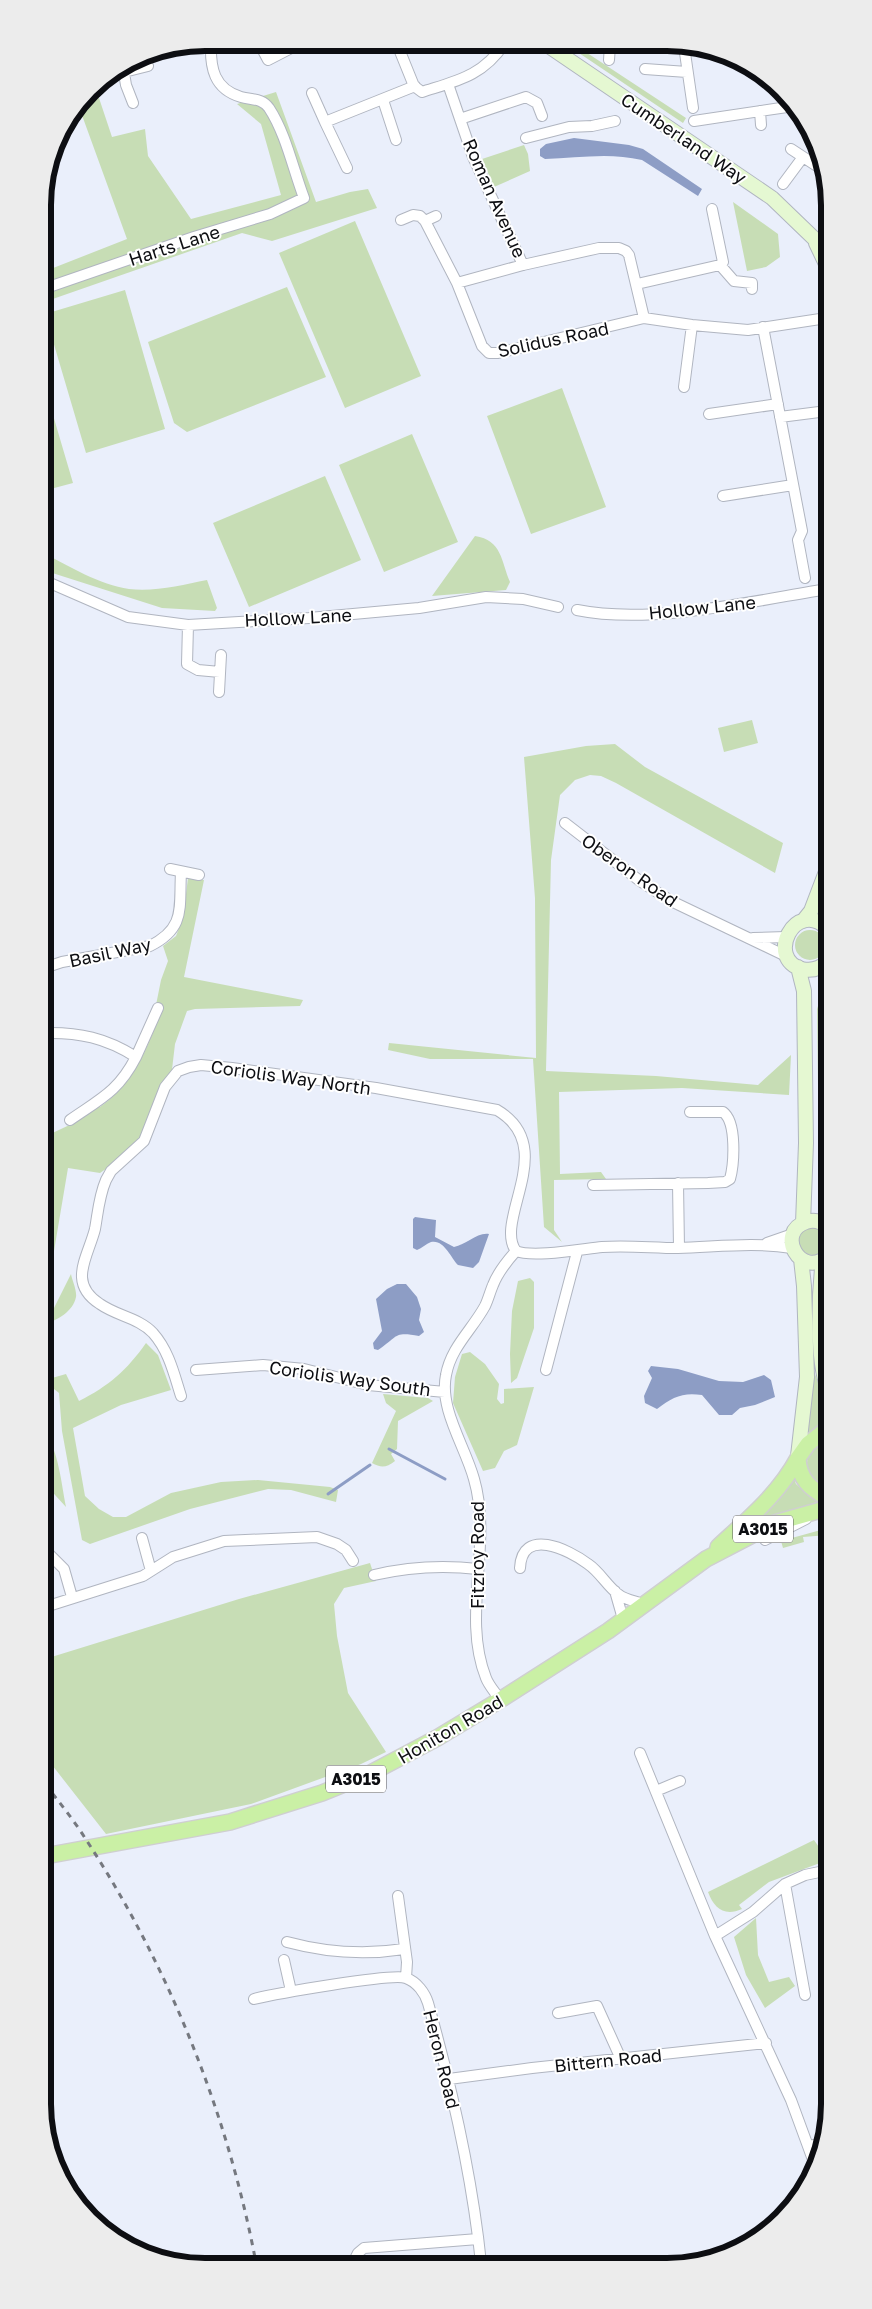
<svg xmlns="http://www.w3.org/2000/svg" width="872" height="2309" font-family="'Golos Text',sans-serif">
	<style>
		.green { fill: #c7ddb5 }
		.water { fill: #8d9dc5 }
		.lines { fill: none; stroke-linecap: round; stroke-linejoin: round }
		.stream { stroke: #8d9dc5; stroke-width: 3 }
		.minor-casing { stroke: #b0b5c0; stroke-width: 12 }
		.secondary-casing { stroke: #b0b5c0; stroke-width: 16 }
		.primary-casing { stroke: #cfcfd0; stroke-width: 18 }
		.minor { stroke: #fff; stroke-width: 10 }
		.secondary { stroke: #e5f8d2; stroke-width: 14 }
		.primary { stroke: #caf0a5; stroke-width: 15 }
		.rail { stroke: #75787f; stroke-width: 3; stroke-dasharray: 6 6; stroke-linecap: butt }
		.labels { text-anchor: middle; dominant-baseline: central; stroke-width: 4; stroke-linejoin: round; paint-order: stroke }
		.shield { fill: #fff; stroke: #565659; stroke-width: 1 }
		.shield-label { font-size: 16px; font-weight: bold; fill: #0d0e12 }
		.street-label { font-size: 18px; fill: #0d0e12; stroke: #fff }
		.rim { fill: none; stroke: #0d0e12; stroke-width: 6 }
	</style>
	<rect width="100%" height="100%" fill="#eaeffb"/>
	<!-- green -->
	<path class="green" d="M567,45h8l111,73 -3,5z
		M95,86l17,51 33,-8 3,27 43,63 90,-24 -20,-71 -24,-20 39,-12 40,110 34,-10 18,-3 9,19 -105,33 -30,-8 -195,68 -4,-6v-23l84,-33 -48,-132z
		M524,145l4,9 2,17 -36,16 -12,-28z
		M733,202l45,32 2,23 -14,10 -19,4z
		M355,221l66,155 -76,32 -66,-155z
		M287,287l39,90 -139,55 -13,-9 -26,-81z
		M125,290l40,139 -79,24 -41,-139z
		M43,381l30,102 -30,8z
		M562,388l44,119 -75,27 -44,-118z
		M412,434l46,108 -74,30 -45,-107z
		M325,476l36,84 -112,47 -36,-84z
		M475,536c27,4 26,25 35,46l-4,8 -74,6z
		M43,553c26,13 57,32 86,36 26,3 53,-4 78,-9l10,28 -2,3 -53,-3 -119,-38z
		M752,720l6,23 -34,9 -6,-24z
		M615,744l30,23 138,76 -8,30 -159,-90 -15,-7 -11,-1 -15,5 -15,15 -9,65 -5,211 110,5 102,9 33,-30 -2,40 -107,-7 -123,4 1,82 41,-2 5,7 -52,1v50l8,12 -18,-15 -11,-168h-103l-42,-9 1,-7 147,15 -1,-160 -11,-141 62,-11z
		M188,878l16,2 -20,97 119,23 -3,6 -105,3 -8,2 -12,33 -4,34 -35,70 -36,25 -32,-5 -14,83 -10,22v-136l34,-16 18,-15 4,1c33,-23 49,-61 62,-99l-6,-3 5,-25 7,-19 -5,-15 13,-10 7,-18z
		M795 945a15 15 0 1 1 30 0a15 15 0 1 1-30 0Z
		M827,978l1,220 -7,-8 -2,-27 -2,-154z
		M799 1241a14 14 0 1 1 28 0a14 14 0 1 1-28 0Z
		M71,1274c1,6 6,16 5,23 -3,15 -19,23 -31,27l-1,-12 10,-4z
		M530,1278l4,4v46l-17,50 -6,5 -1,-29 2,-43 6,-30z
		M146,1343l12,12 13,35 -50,15 -48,23 12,68 14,13 14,8h13l45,-24 50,-11 37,-2 72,7 8,3 -2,12 -45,-12 -23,-1 -78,20 -100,35 -8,-4 -20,-109 -3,-38 -5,-4 -9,1v-10l21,-6 13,27c30,-15 48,-31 67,-58z
		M470,1352l15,12 14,20 -2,15 4,5 3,-1v-14l30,-2 -17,58 -13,6 -9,17 -12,3 -30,-68 2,-26 7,-23z
		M813,1368c6,20 15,30 15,51l-21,15 5,-34z
		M383,1394l45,4 5,3 -35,20 -1,28 -6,5 4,7c-9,7 -14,7 -23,2l24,-52 -10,-8z
		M45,1431c14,23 16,50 21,76l-21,-23z
		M828,1439v51c-14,-6 -29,-25 -16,-39 4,-4 11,-8 16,-12z
		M794,1479l2,5 21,18 -60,20 -1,-3 17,-14z
		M828,1528v7l-25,2 1,5 -21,6 -2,-7z
		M370,1563l6,18 -32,7 -10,16 3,32 11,57 38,59 -25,12 -110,40 -145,30 -61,-78v-97l194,-60z
		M814,1840l14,20 -59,22 -30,23 3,4c-18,8 -28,-1 -34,-17z
		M756,1918l2,37 11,27 20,-5 6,9 -30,22 -19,-33 -12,-38z"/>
	<!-- water -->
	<path class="water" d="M574,138l55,7 14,4 59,40 -4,7 -56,-36c-33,-8 -65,-2 -97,-1l-5,-3v-7l6,-5z
		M415,1217l21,3 -1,17 19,10c12,-2 23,-15 35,-13l-10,28 -6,6 -15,-3c-7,-7 -14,-26 -27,-23 -5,2 -9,6 -14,8l-4,-2v-29z
		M397,1284h9l11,13 4,12 -2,11 5,12 -5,4c-26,-5 -21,1 -41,14l-4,-1 -1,-6 9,-12 -6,-32 11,-10z
		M651,1366l27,3 41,12 24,1 21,-7 7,5 4,17 -20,8 -15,3 -8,7h-13l-17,-20c-19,-3 -30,2 -45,14l-12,-6 -1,-7 8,-18 -4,-7z"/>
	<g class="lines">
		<!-- stream -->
		<path class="stream" d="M389,1449l56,30
			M328,1494l42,-29"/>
		<!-- minor casing -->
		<g class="minor-casing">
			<path id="minor" d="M259,43l9,17 33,-17
				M397,44l17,42 8,6c34,-11 61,-16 82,-48
				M684,46l9,62
				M609,60l1,-15
				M123,67l3,18 7,18
				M645,69l42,3
				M124,72l24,-6
				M448,84l25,73 50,108
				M312,93l13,29
				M383,100l13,40
				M760,111l1,14
				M460,119l66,-22 11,6 5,13
				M694,121l100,-15
				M526,138l43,-11 23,-1 23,-5
				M791,149l35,23
				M347,168l-22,-46 90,-36
				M783,184l20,-27
				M712,209l11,53 -3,3
				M436,216l-11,5 32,62 25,63 7,7h9l146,-35 48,7 56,5 72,-11 7,1
				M401,220l12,-5 7,1 5,5
				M457,283l66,-18 76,-17h20l7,3 3,4 15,63
				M637,284l83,-19 14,16 18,2v6
				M43,289l151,-52 76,-23 34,-16c-11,-29 -18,-64 -35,-90 -7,-10 -17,-8 -28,-11 -27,-8 -31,-29 -30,-54
				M763,327l39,204 -4,9 7,38
				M684,387l8,-62
				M709,414l69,-10
				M780,417l47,-6
				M723,496l70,-11
				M43,580l85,37 60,8 121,-7 110,-10 67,-11 37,2 35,8
				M577,610c74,15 176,-9 250,-21
				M188,625l-1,39 11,6 22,2
				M219,692l2,-37
				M565,823l75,58 31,20 117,56
				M170,869l29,6
				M753,938l33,-1
				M44,968l18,-6 88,-16c36,-18 29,-38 31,-74
				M44,1033c35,-1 62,5 92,24l22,-49
				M70,1120c30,-21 48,-28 66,-63
				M678,1183l1,65
				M593,1185l115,-2 17,-1 5,-3c4,-15 7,-57 -7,-67h-33
				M767,1243l26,-9
				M516,1251c17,7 66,-2 86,-4 25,-2 51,1 76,1 39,-1 76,-6 114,0
				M196,1370l67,-5 41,4 64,16 77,7
				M546,1370l31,-118
				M181,1396c-7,-22 -12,-45 -28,-63 -14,-15 -36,-17 -53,-29 -33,-21 -12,-47 -5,-75 3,-17 4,-33 11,-49l5,-9 33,-30 21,-54 13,-16 11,-4 12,-2 31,3 144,20 121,22c63,37 -4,110 19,141
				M142,1538l9,33
				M765,1540l41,-21
				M45,1550l19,19 8,28
				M520,1568c2,-41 48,-19 68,-4 12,8 19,22 30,30 7,6 17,7 25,10
				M374,1575c34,-8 69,-10 104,-6
				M615,1591l8,28
				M45,1607l98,-31 30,-19 51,-16 93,-4 20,7 9,6 7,11
				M500,1700c-4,-7 -11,-14 -14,-22 -25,-63 7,-134 -12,-199 -9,-33 -35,-70 -28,-104 5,-28 26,-45 39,-69 3,-6 5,-14 8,-21 5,-13 14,-24 23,-34
				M640,1753l75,183 76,164 25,68
				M656,1791l24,-10
				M785,1884l20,111
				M398,1896l9,66 -1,16
				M715,1936l38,-24 32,-28 20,-9 24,-5
				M287,1942c37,10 79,13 117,7
				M284,1960l7,31
				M254,1999c20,-5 138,-26 152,-21 11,4 19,15 22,25 24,85 44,172 53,260
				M558,2013l39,-7 24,53
				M449,2079l83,-11 234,-25
				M809,2146l13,-3
				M353,2263l5,-10 6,-5 114,-9"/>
		</g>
		<!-- secondary casing -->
		<g class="secondary-casing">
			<path id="secondary" d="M547,45l225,153 54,52
				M816,243l10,21
				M803,921l8,-10 16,-42
				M827,928c-32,-30 -62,31 -25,41 10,2 18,0 25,-7
				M798,967l6,24 2,152 -3,80
				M828,1227c-6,-5 -14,-8 -22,-5 -31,10 -6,58 22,34
				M823,1260c-4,32 -7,99 5,128
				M798,1456l9,-79 -3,-91 -3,-27"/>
		</g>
		<!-- primary casing -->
		<g class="primary-casing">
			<path id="primary" d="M828,1428l-20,16 -10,14c1,21 12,31 30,40
				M718,1547c29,-27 61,-53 80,-89
				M45,1856l185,-34 92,-29 47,-19 68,-36 63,-38 108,-69 98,-72 69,-36 53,-15"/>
		</g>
		<!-- minor -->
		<use href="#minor" class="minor"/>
		<!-- secondary -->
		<use href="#secondary" class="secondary"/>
		<!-- primary -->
		<use href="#primary" class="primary"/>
		<!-- rail -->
		<path class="rail" d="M45,1784c14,18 28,35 40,54 84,128 143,276 171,425"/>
	</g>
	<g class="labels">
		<!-- shield labels -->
		<g class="shield">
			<rect x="733" y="1515.5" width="60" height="27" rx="4"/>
			<rect x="326" y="1765.5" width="60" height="27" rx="4"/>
		</g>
		<g class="shield-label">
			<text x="763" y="1529">A3015</text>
			<text x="356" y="1779">A3015</text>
		</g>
		<!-- street labels -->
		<g class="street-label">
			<text transform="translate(684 138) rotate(34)">Cumberland Way</text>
			<text transform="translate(495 198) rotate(66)">Roman Avenue</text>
			<text transform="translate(174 245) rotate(-18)">Harts Lane</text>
			<text transform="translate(553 339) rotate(-12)">Solidus Road</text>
			<text transform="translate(702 607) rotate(-6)">Hollow Lane</text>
			<text transform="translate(298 617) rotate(-3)">Hollow Lane</text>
			<text transform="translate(630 870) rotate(35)">Oberon Road</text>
			<text transform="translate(110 952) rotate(-12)">Basil Way</text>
			<text transform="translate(291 1077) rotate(8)">Coriolis Way North</text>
			<text transform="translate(350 1378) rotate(8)">Coriolis Way South</text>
			<text transform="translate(477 1555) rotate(-90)">Fitzroy Road</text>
			<text transform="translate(450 1729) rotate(-30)">Honiton Road</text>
			<text transform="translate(442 2059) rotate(76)">Heron Road</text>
			<text transform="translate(608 2060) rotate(-6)">Bittern Road</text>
		</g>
	</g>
	<!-- crop -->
	<path d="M0 0H872V2309H0ZM205 51H667A154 154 0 0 1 821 205V2104A154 154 0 0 1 667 2258H205A154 154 0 0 1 51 2104V205A154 154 0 0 1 205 51Z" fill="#ececec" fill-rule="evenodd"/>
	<path class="rim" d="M205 51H667A154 154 0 0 1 821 205V2104A154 154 0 0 1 667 2258H205A154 154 0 0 1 51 2104V205A154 154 0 0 1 205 51Z"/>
</svg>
